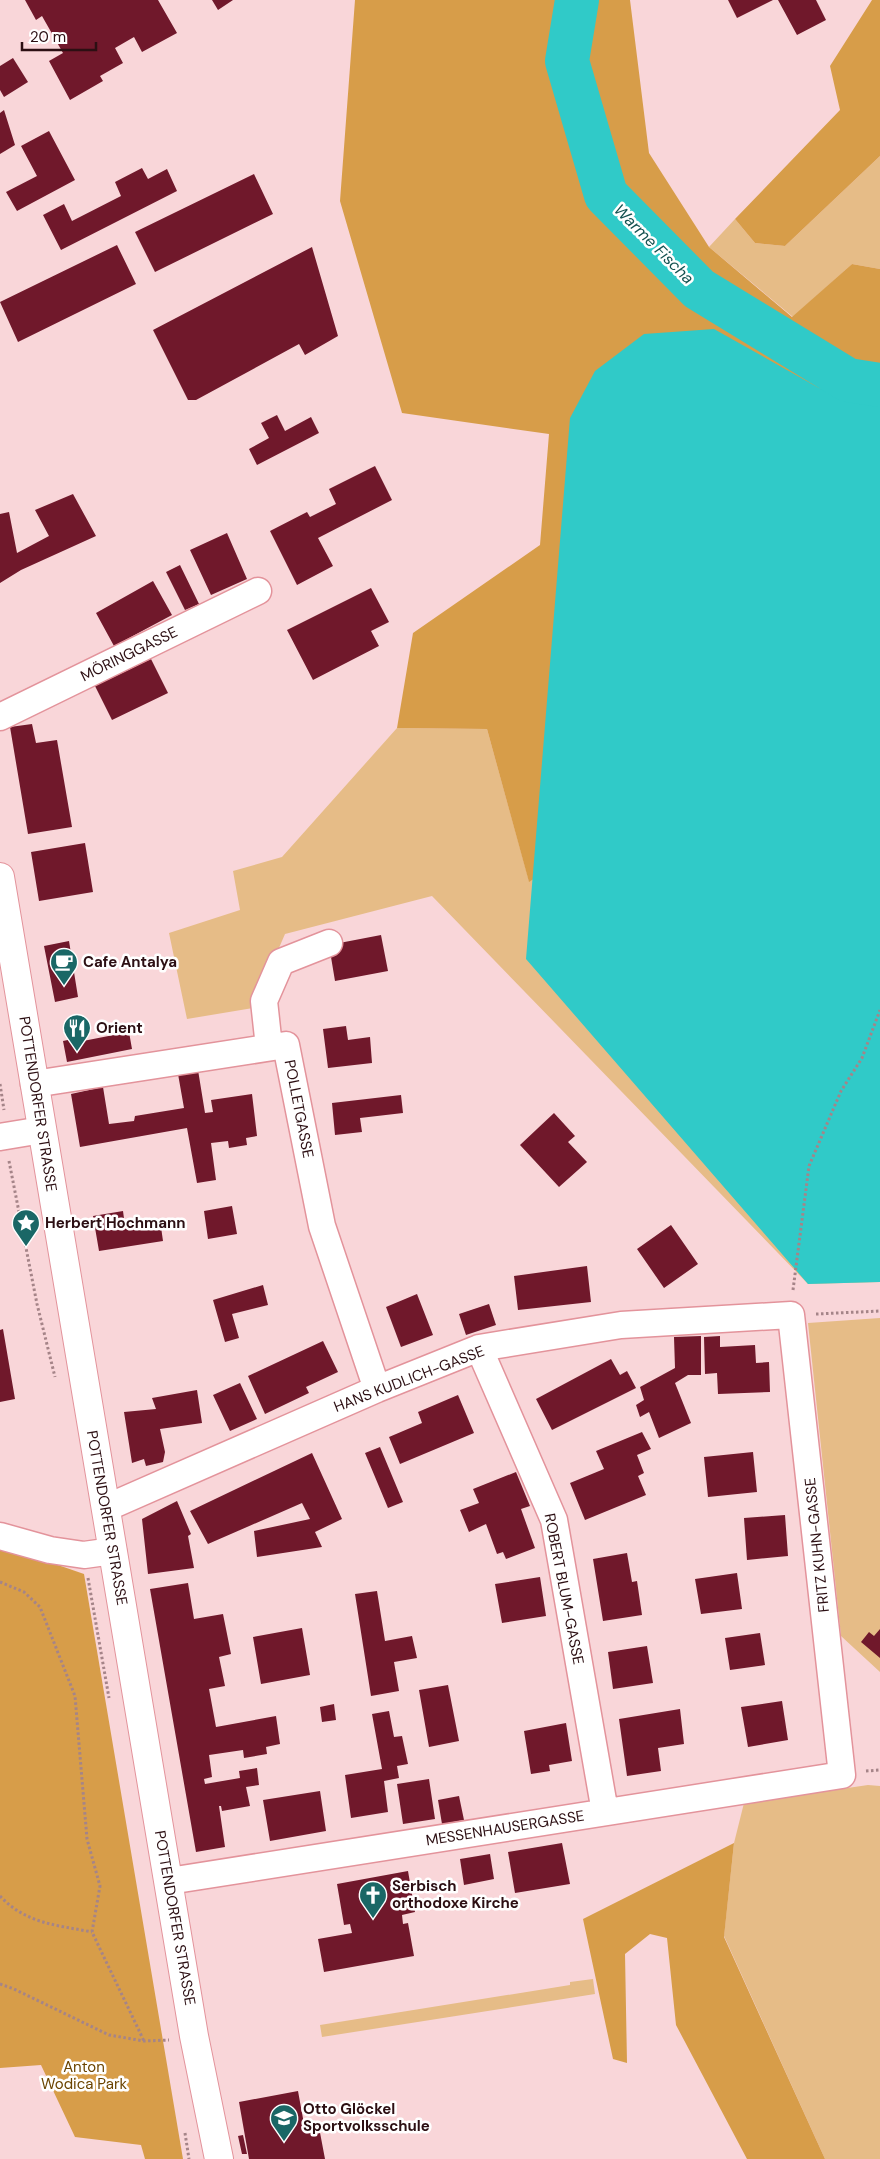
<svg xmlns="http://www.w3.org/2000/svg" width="880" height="2159" font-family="'DM Sans',sans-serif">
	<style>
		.green { fill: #e6bc87 }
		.forest { fill: #d79d49 }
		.water { fill: #30cac8 }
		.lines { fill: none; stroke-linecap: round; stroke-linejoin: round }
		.river { stroke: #30cac8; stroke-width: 44 }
		.building { fill: #70182b }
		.minor-casing { stroke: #e3939b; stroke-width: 29 }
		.major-casing { stroke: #e3939b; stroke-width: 30 }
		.path { stroke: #a58488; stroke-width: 3; stroke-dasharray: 2.5 2.5; stroke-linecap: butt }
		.minor { stroke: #fff; stroke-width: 26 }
		.major { stroke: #fff; stroke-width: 28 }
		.labels { text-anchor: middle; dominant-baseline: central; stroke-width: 5; stroke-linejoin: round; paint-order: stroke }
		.street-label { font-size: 15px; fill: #2c0f13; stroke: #fff }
		.poi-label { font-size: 15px; font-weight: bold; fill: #2c0f13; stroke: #fff; text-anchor: start }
		.park-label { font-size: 15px; fill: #6b4400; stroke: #fff }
		.water-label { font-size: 16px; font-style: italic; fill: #155251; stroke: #fff }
	</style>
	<rect width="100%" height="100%" fill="#f9d6d9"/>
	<!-- green -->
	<path class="green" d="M880,156v113l-28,-5 -59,53 -84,-70 26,-28 20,24 30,3z
		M397,728l90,1 42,152 45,-29 306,430 -72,2 -376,-388 -147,38 -32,74 -66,11 -18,-86 71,-23 -7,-39 49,-14z
		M880,1318v354l-39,-36 -33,-313z
		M868,1785l12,1v373h-55l-101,-223 10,-93 10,-40z
		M593,1979l2,15 -273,43 -2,-12 250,-40v-3z"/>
	<!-- forest -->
	<path class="forest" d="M355,0h275l19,153 60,94 83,70 60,-53 28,5v232l-306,351 -45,30 -42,-153 -90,-1 16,-95 127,-88 9,-111 -147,-21 -62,-212z
		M872,0h8v156l-95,90 -30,-3 -20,-24 105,-109 -10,-44z
		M0,1545l84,29 99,585h-38l-4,-14 -66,-8 -34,-72 -41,3z
		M734,1843l-10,94 101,222h-78l-71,-134 -9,-87 -17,-4 -25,20 2,109 -14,-4 -30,-140z"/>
	<!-- water -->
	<path class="water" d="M714,329l105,59 61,15v879l-72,2 -282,-325 44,-541 25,-47 49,-37z"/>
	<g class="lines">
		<!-- river -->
		<path class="river" d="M577,0l-10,61 39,134 93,94 149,91 32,5"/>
	</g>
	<!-- building -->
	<path class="building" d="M25,0h133l19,33 -35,19 -8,-15 -19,11 8,15 -23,13 3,5 -33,19 -21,-39 14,-8 -21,-37 -6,4z
		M212,0h21l-15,10z
		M728,0h45l-36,18z
		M778,0h38l10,20 -29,15z
		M13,58l15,24 -24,15 -4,-7v-24z
		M4,110l11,35 -15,9v-41z
		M49,131l26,49 -58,31 -11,-19 31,-16 -16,-30z
		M142,168l6,11 19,-10 10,22 -116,59 -18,-35 21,-11 8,17 49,-25 -6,-14z
		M254,174l19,40 -118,58 -20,-40z
		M117,245l19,39 -118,58 -18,-40z
		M312,247l26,89 -33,19 -6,-11 -103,56h-8l-35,-70z
		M277,415l8,16 26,-14 8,16 -62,32 -8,-16 20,-11 -8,-15z
		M375,466l17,34 -74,38 15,28 -36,19 -27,-54 37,-19 3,5 26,-13 -7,-15z
		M73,494l23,42 -75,34 -21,13v-69l9,-2 8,41 32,-17 -14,-26z
		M227,533l20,46 -36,16 -21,-45z
		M180,565l19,39 -14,6 -19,-38z
		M153,581l19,34 -58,31 -18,-33z
		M371,588l18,34 -18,9 8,15 -66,34 -26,-50z
		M151,659l17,34 -56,27 -17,-34z
		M32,724l4,19 21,-3 15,87 -44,7 -18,-107z
		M85,843l8,49 -54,9 -8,-49z
		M381,935l7,36 -53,10 -6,-36z
		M69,941l9,56 -23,5 -11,-56z
		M346,1026l2,14 22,-3 2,26 -44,5 -5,-39z
		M129,1032l3,17 -65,13 -4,-21 19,-4 1,4z
		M198,1070l7,43 8,-1 -2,-12 41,-6 5,42 -11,2 1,7 -18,3 -1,-7 -17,2 5,37 -19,3 -10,-55 -107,19 -9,-53 32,-7 6,37 25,-3 1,-5 49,-8 -6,-34z
		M401,1095l2,18 -43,5 2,14 -27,3 -3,-32z
		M554,1113l21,23 -7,6 19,20 -28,25 -39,-42z
		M232,1206l5,28 -29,5 -4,-28z
		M123,1211l2,15 35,-6 3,21 -64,10 -6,-35z
		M671,1225l27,39 -34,24 -27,-39z
		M587,1266l4,36 -73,8 -4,-34z
		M263,1285l5,20 -36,9 7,24 -14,4 -12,-42z
		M417,1294l16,41 -32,12 -15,-40z
		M489,1304l7,21 -30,10 -7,-21z
		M3,1329l12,70 -15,3v-72z
		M701,1336v39h-13l-13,8 16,40 -32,15 -10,-26 -9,5 -4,-12 8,-5 -4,-13 35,-19 -1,-31z
		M720,1336v11l35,-2 1,18 13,-1 1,30 -52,2 -1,-21 -12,1 -1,-37z
		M323,1341l15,31 -32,15 3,6 -44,21 -17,-38z
		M611,1359l9,16 7,-4 9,17 -84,42 -16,-31z
		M240,1383l17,36 -27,12 -17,-36z
		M197,1390l5,33 -42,6 5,23 -2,10 -17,4 -2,-7 -12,4 -8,-51 32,-3 -4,-11z
		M458,1395l16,38 -74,31 -11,-27 33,-14 -4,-11z
		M642,1432l9,17 -14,6 7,18 -6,3 8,19 -61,25 -15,-37 34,-14 -8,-18z
		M380,1447l23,55 -15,6 -23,-55z
		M753,1452l4,40 -49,5 -4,-40z
		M312,1453l30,66 -27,13 7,15 -65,10 -3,-26 56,-12 -8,-16 -94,41 -18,-33z
		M516,1472l14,34 -9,3 14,39 -29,11 -3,-7 -6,2 -11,-30 -17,8 -9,-22 19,-7 -6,-14z
		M177,1501l14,33 -3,2 6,32 -46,6 -6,-55z
		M785,1515l3,41 -41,4 -3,-42z
		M627,1553l5,29 5,-1 5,34 -39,6 -10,-62z
		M737,1573l5,36 -41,5 -6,-35z
		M540,1577l6,39 -44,7 -7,-39z
		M188,1583l6,36 29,-5 8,40 -12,3 6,29 -16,3 7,38 60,-11 4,28 -14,3 1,7 -23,4 -1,-8 -34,5 3,22 -8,2 1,5 35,-6 -1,-7 18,-3 2,17 -13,2 4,19 -28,5 -1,-5h-2l6,41 -29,5 -46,-263z
		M377,1591l8,50 27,-5 5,22 -23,4 5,29 -28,5 -16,-102z
		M302,1628l8,47 -49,9 -8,-47z
		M880,1629v29l-19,-16 8,-10 5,4z
		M760,1633l5,32 -35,5 -5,-32z
		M647,1646l6,37 -40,6 -5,-37z
		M448,1685l11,56 -30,6 -10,-57z
		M782,1701l6,39 -40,7 -7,-40z
		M334,1704l2,16 -14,2 -2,-15z
		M680,1709l4,35 -26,4 3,23 -34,5 -8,-57z
		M389,1711l5,26 8,-1 6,28 -11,2 2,12 -15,3 4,31 -37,6 -6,-43 37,-6 -10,-55z
		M566,1723l6,38 -23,4 1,6 -19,3 -7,-43z
		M429,1779l6,40 -32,5 -6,-40z
		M320,1791l6,40 -56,10 -7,-41z
		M459,1796l5,24 -22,4 -4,-24z
		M562,1843l8,41 -55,9 -7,-41z
		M490,1854l4,25 -30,6 -4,-26z
		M408,1871l7,41 -13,3 1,9 5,-1 6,33 -90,16 -6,-33 34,-6 -2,-9 -6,1 -7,-41z
		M298,2091l6,33 14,-2 7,37h-76l-10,-57z
		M243,2135l4,19h-5l-4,-18z"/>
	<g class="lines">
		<!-- minor casing -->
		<g class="minor-casing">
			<path id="minor" d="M0,717l258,-126
				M269,1047l-5,-46 17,-39 48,-19
				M34,1084l252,-39 36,181 55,163
				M0,1137l42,-7
				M479,1348l75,172 51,292
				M106,1508l271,-119 102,-41 142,-23 170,-10 51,460 -673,106
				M0,1536l50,14 34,5 29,-4"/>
		</g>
		<!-- major casing -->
		<g class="major-casing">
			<path id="major" d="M0,877l194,1159 25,123"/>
		</g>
		<!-- path -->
		<path class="path" d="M0,1084l4,26
			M9,1161l28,143 18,73
			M793,1290l16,-124 32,-75 21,-33 18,-48
			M816,1314l64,-3
			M88,1578l21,120
			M0,1582l24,10 16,15 35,89 12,143 13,47 -8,46 52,109
			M866,1771l14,-1
			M0,1896c26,28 57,29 92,36
			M0,1984l14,5 95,46 35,6 25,-1
			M185,2133l4,26"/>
		<!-- minor -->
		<use href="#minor" class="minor"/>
		<!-- major -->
		<use href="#major" class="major"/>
	</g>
	<!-- icons -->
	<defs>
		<g id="cafe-pin" transform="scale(1.4375)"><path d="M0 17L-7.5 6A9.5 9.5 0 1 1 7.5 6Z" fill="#1a6766" stroke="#fff"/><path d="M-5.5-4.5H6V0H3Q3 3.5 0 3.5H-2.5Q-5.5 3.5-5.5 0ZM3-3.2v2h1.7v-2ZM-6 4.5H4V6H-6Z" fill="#fff"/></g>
		<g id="restaurant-pin" transform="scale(1.4375)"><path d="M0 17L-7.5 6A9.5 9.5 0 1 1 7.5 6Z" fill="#1a6766" stroke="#fff"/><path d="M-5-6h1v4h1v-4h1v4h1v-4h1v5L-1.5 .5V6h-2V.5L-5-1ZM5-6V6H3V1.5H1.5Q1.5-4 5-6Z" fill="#fff"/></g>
		<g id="sight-pin" transform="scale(1.4375)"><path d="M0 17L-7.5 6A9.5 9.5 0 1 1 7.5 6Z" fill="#1a6766" stroke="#fff"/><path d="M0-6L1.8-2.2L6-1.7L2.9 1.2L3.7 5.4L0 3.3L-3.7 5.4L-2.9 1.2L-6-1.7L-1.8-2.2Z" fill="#fff"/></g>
		<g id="church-pin" transform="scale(1.4375)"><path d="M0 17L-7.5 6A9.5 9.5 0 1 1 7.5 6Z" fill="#1a6766" stroke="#fff"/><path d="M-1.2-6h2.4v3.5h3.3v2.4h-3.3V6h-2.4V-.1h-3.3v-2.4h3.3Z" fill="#fff"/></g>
		<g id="school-pin" transform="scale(1.4375)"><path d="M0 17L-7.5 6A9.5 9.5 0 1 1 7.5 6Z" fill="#1a6766" stroke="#fff"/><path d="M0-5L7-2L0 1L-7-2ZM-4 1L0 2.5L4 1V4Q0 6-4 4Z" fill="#fff"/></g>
	</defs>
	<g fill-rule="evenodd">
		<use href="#cafe-pin" x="64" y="962"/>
		<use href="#restaurant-pin" x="77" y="1028"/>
		<use href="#sight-pin" x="26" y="1223"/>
		<use href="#church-pin" x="373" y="1895"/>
		<use href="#school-pin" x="284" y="2118"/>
	</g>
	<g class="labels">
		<!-- street labels -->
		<g class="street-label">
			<text transform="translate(129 654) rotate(-26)">MÖRINGGASSE</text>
			<text transform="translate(38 1104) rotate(81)">POTTENDORFER STRASSE</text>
			<text transform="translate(299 1109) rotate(79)">POLLETGASSE</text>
			<text transform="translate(409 1379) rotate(-21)">HANS KUDLICH-GASSE</text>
			<text transform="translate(107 1518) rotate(80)">POTTENDORFER STRASSE</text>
			<text transform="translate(817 1545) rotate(-96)">FRITZ KUHN-GASSE</text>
			<text transform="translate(564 1589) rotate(79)">ROBERT BLUM-GASSE</text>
			<text transform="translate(505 1828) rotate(-9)">MESSENHAUSERGASSE</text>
			<text transform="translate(175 1918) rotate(80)">POTTENDORFER STRASSE</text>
		</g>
		<!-- poi labels -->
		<g class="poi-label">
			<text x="83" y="962">Cafe Antalya</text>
			<text x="96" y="1028">Orient</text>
			<text x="45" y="1223">Herbert Hochmann</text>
			<text x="392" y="1886">Serbisch<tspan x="392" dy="17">orthodoxe Kirche</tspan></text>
			<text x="303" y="2109">Otto Glöckel<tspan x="303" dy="17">Sportvolksschule</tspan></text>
		</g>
		<!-- park labels -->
		<g class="park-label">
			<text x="84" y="2067">Anton<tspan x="84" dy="17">Wodica Park</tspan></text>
		</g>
		<!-- water labels -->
		<g class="water-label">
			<text transform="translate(654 244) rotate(45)">Warme Fischa</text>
		</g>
	</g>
	<!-- scale -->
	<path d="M22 42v8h74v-8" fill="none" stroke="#2c0f13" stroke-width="2.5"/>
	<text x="30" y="42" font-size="15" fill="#2c0f13" stroke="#ffffff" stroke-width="4" paint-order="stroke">20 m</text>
</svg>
